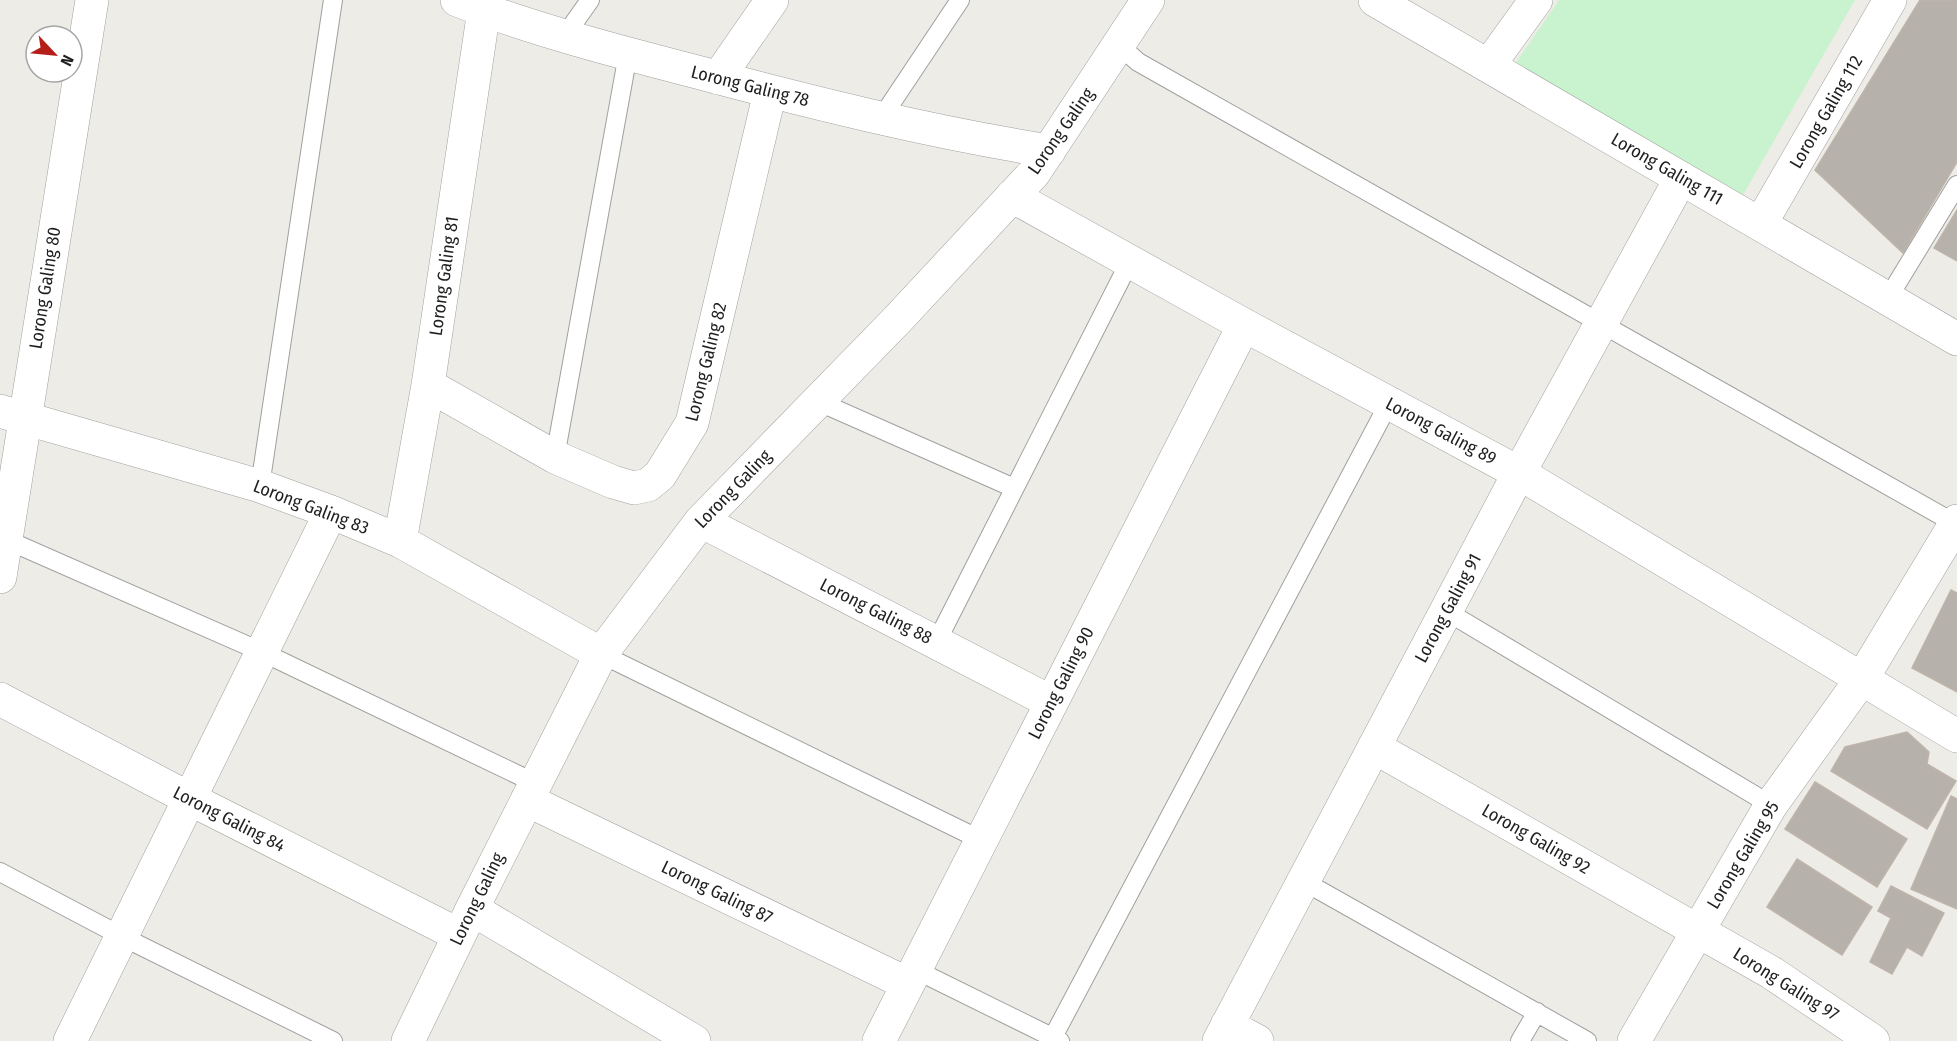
<svg xmlns="http://www.w3.org/2000/svg" width="1957" height="1041" font-family="'Fira Sans Condensed',sans-serif">
	<style>
		.park { fill: #c9f3ce }
		.building { fill: #b7b1ac; stroke: #beb4aa; stroke-width: 1.5 }
		.lines { fill: none; stroke-linecap: round; stroke-linejoin: round }
		.service-casing { stroke: #a0a0a0; stroke-width: 20 }
		.minor-casing { stroke: #a0a0a0; stroke-width: 34 }
		.service { stroke: #fff; stroke-width: 18 }
		.minor { stroke: #fff; stroke-width: 33 }
		.labels { text-anchor: middle; dominant-baseline: central; stroke-width: 5; stroke-linejoin: round; paint-order: stroke }
		.street-label { font-size: 18px; fill: #1f1f1f; stroke: #fff }
	</style>
	<rect width="100%" height="100%" fill="#eeece6"/>
	<!-- park -->
	<path class="park" d="M1559,0h296l-112,195 -228,-131z"/>
	<!-- building -->
	<path class="building" d="M1920,0h37v162l-54,91 -88,-83z
		M1957,210v51l-23,-13z
		M1951,590l6,3v99l-45,-24z
		M1907,732l22,20 -2,12 29,17 -29,48 -96,-58 14,-24z
		M1815,782l92,57 -30,48 -92,-58z
		M1951,796l6,3v110l-46,-20z
		M1797,859l75,48 -30,48 -75,-48z
		M1891,886l53,27 -22,43 -15,-9 -15,27 -22,-12 21,-44 -13,-7z"/>
	<g class="lines">
		<!-- service casing -->
		<g class="service-casing">
			<path id="service" d="M564,37l26,-37
				M1119,45l19,17 818,462
				M882,117l78,-117
				M1888,298l69,-113
				M817,401l197,87
				M555,457l73,-403
				M260,486l73,-486
				M7,540l255,112 273,131
				M1446,611l325,194
				M936,643l194,-382
				M601,654l380,186
				M0,872l123,65 210,104
				M1303,881l284,160
				M916,970l144,71
				M1053,1037l336,-634
				M1520,1041l17,-29"/>
		</g>
		<!-- minor casing -->
		<g class="minor-casing">
			<path id="minor" d="M457,0c78,30 159,51 240,72 116,31 233,60 352,79
				M1375,0l582,339
				M1489,65l47,-65
				M718,78l54,-78
				M1012,196l232,129 275,148 438,263
				M1761,223l129,-223
				M428,385l127,72 58,25 21,6 14,-3 12,-10 32,-52 78,-331
				M0,411l260,75 71,26 69,29 201,113
				M701,521l350,181
				M400,541l28,-156 56,-375
				M0,577l92,-577
				M0,699l190,100 269,136
				M1374,747l398,226 101,68
				M527,800l381,184
				M472,909l222,132
				M1227,1025l30,16
				M70,1041l261,-529
				M408,1041l64,-132 129,-255 100,-133 196,-201 137,-147 114,-173
				M879,1041l365,-716
				M1219,1041l300,-568 162,-295
				M1634,1041l137,-236 92,-128 94,-156"/>
		</g>
		<!-- service -->
		<use href="#service" class="service"/>
		<!-- minor -->
		<use href="#minor" class="minor"/>
	</g>
	<g class="labels">
		<!-- street labels -->
		<g class="street-label">
			<text transform="translate(750 86) rotate(14)">Lorong Galing 78</text>
			<text transform="translate(1826 112) rotate(-60)">Lorong Galing 112</text>
			<text transform="translate(1061 131) rotate(-55)">Lorong Galing</text>
			<text transform="translate(1667 169) rotate(30)">Lorong Galing 111</text>
			<text transform="translate(444 276) rotate(-82)">Lorong Galing 81</text>
			<text transform="translate(45 288) rotate(-81)">Lorong Galing 80</text>
			<text transform="translate(706 362) rotate(-76)">Lorong Galing 82</text>
			<text transform="translate(1441 431) rotate(28)">Lorong Galing 89</text>
			<text transform="translate(733 489) rotate(-46)">Lorong Galing</text>
			<text transform="translate(311 507) rotate(21)">Lorong Galing 83</text>
			<text transform="translate(1448 608) rotate(-62)">Lorong Galing 91</text>
			<text transform="translate(876 611) rotate(27)">Lorong Galing 88</text>
			<text transform="translate(1061 683) rotate(-63)">Lorong Galing 90</text>
			<text transform="translate(229 819) rotate(27)">Lorong Galing 84</text>
			<text transform="translate(1536 839) rotate(30)">Lorong Galing 92</text>
			<text transform="translate(1743 855) rotate(-59)">Lorong Galing 95</text>
			<text transform="translate(717 892) rotate(26)">Lorong Galing 87</text>
			<text transform="translate(477 899) rotate(-64)">Lorong Galing</text>
			<text transform="translate(1786 984) rotate(32)">Lorong Galing 97</text>
		</g>
	</g>
	<!-- north arrow -->
	<g transform="translate(54 54) rotate(116)"><circle r="28" fill="#ffffff" stroke="#a5a5a5" stroke-width="1.5"/>
	<path d="M0-4.5L10 22L0 15L-10 22Z" fill="#b41f19"/>
	<text y="-9" font-size="16" font-weight="bold" text-anchor="middle" fill="#1f1f1f">N</text>
	</g>
</svg>
